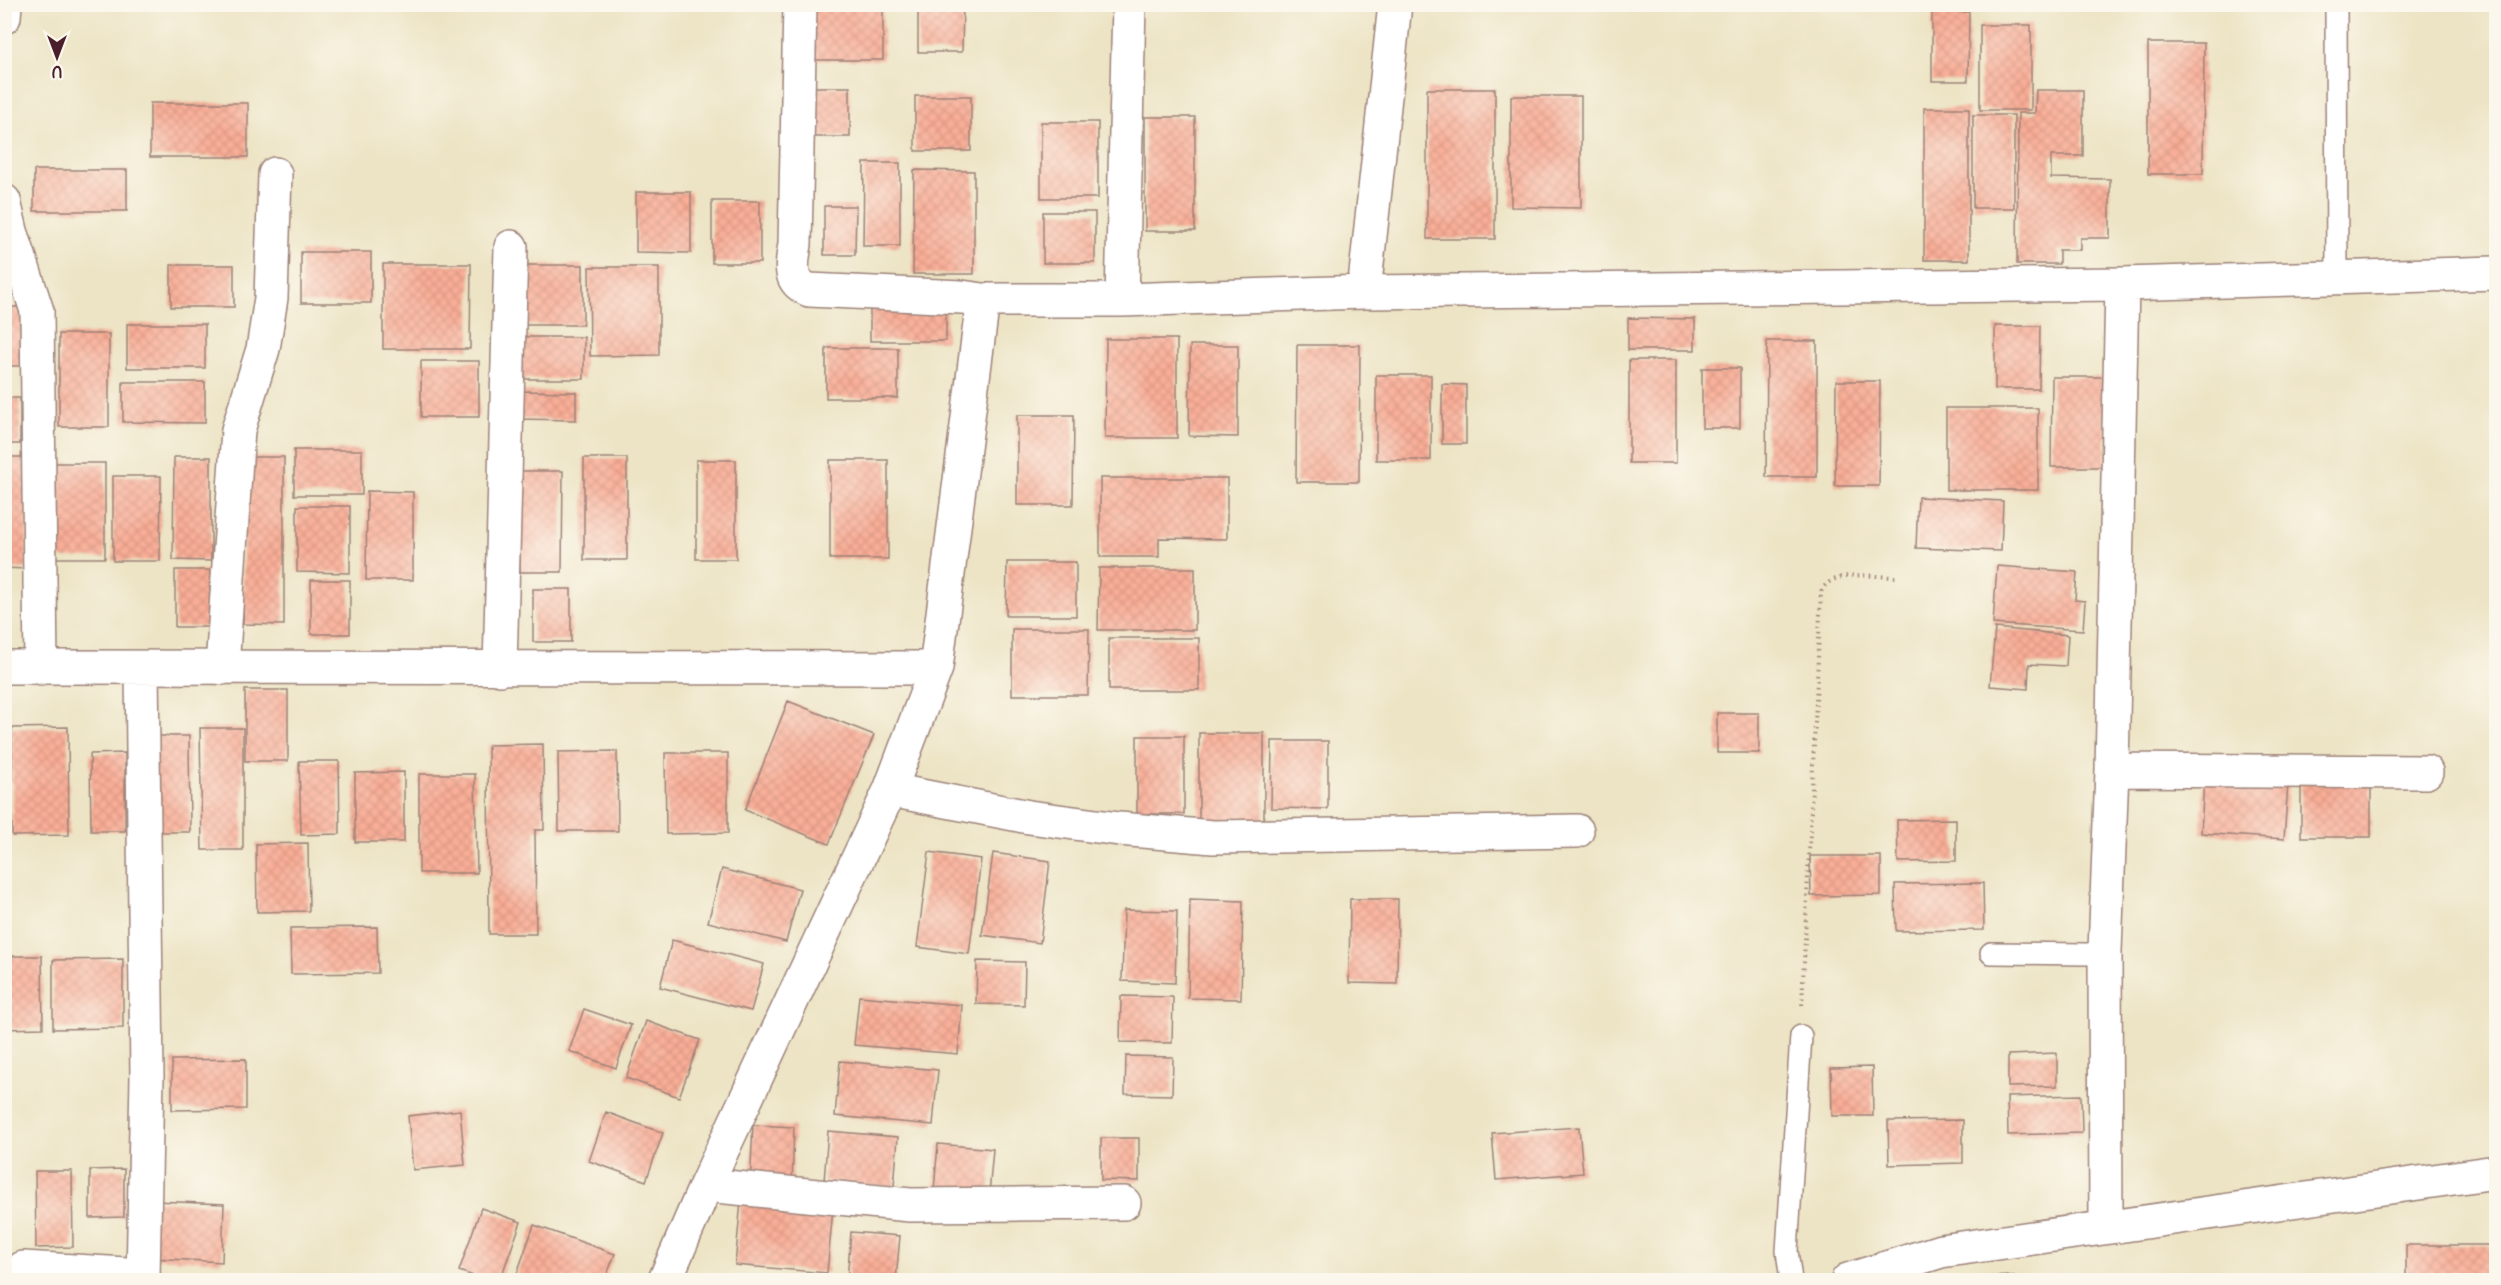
<svg xmlns="http://www.w3.org/2000/svg" width="2501" height="1285" font-family="Pangolin,sans-serif">
	<style>
		.building { fill: url(#building-cross-hatch) }
		.lines { fill: none; stroke-linecap: round; stroke-linejoin: round }
		.service-casing { stroke: #9c8278; stroke-width: 24 }
		.minor-casing { stroke: #9c8278; stroke-width: 36 }
		.path { stroke: #9c8278; stroke-width: 4; stroke-dasharray: 1.5 4.5; stroke-linecap: butt }
		.service { stroke: #fff; stroke-width: 21 }
		.minor { stroke: #fff; stroke-width: 33 }
	</style>
	<defs>
		<pattern id="building-cross-hatch" width="8" height="8" patternUnits="userSpaceOnUse" patternTransform="scale(1.5)"><rect width="8" height="8" fill="#f9ae97"/><path d="M0 0l8 8M0 8l8-8" fill="none" stroke="#d79582"/></pattern>
	</defs>
	<rect width="100%" height="100%" fill="#fbf7ec"/>
	<filter id="ink" filterUnits="userSpaceOnUse"><feTurbulence type="fractalNoise" baseFrequency=".0167" numOctaves="2"/><feDisplacementMap in="SourceGraphic" scale="12" xChannelSelector="R" yChannelSelector="G"/><feConvolveMatrix kernelMatrix="1 2 1 2 8 2 1 2 1" color-interpolation-filters="sRGB"/></filter>
	<filter id="wash" filterUnits="userSpaceOnUse"><feTurbulence type="fractalNoise" baseFrequency=".008" numOctaves="4" result="noise"/><feDisplacementMap in="SourceGraphic" scale="24" xChannelSelector="R" yChannelSelector="G"/><feGaussianBlur stdDeviation="1.35" result="paint"/><feColorMatrix in="noise" values="0 0 0 0 0 0 0 0 0 0 0 0 0 0 0 0 0 1.4 0 .05"/><feComposite in="paint" operator="in"/></filter>
	<g filter="url(#wash)">
		<rect width="100%" height="100%" fill="#ede4c5"/>
		<g id="blocks">
			<!-- building -->
			<path class="building" d="M918,5h45l-1,47h-44z
				M812,7h71v53h-71z
				M1932,12h37l-1,69h-36z
				M1980,25h51v85h-51z
				M2148,43h56l-1,131h-55z
				M812,87h38v50h-38z
				M1427,89h68v150h-68z
				M2036,90h47v66h-32v22l59,1v59h-30v12h-21v14h-42l1,-151h17z
				M915,96h56v55h-56z
				M1511,96h70v112l-70,-1z
				M150,103h98v54h-98z
				M1924,108h45v152h-45z
				M1973,115h41v93h-41z
				M1145,117h50v114h-50z
				M1041,122h57v76h-57z
				M864,163h36v83h-37z
				M34,170h93v41h-93z
				M914,170l60,1v103h-61z
				M636,192h55v61l-55,-1z
				M712,201h48v62h-48z
				M824,206h32l-1,49h-31z
				M1043,212h52v51h-52z
				M301,252h70v51h-70z
				M383,264h88l-1,85h-87z
				M171,265h63v42h-63z
				M520,265h63v60h-63z
				M589,267h70v88l-69,1z
				M870,301h76v40h-76z
				M4,307h26v59h-26z
				M1628,318l67,1v31h-67z
				M127,324h78v44h-78z
				M1995,326h45l-1,63h-44z
				M59,334h50v93h-50z
				M517,337h67v42h-67z
				M1106,339h71v99h-72z
				M1767,341h50v136h-51z
				M1190,345h48v92l-49,-1z
				M1297,345h63l-1,137h-63z
				M826,348h72v50h-72z
				M1629,360h47v103h-47z
				M421,361h58v56h-58z
				M1702,368h38v60h-38z
				M1376,375h55v85h-55z
				M2052,377h54v90h-55z
				M1836,381h44l-1,105h-44z
				M123,382h82v41l-82,-1z
				M1442,384l24,1v59h-24z
				M516,391l60,1v28l-60,-1z
				M4,398h16v46h-16z
				M1946,408h92v82h-92z
				M1017,415h57l-1,90h-56z
				M294,450h68v45h-68z
				M4,457h23v112l-23,-1z
				M174,457h37v104l-38,-1z
				M243,457h41v168l-41,-1z
				M584,458h43v102h-43z
				M696,460h40v99h-40z
				M830,460h58v99h-58z
				M50,463h55v95h-55z
				M520,471h43l-1,101h-42z
				M113,476h48l-1,85h-47z
				M1100,478h127v61l-68,-1v19h-59z
				M367,491l46,1v88h-47z
				M1918,497l85,4 -2,50 -85,-3z
				M297,506h53v67l-53,-1z
				M1007,562h69v54h-70z
				M1997,566l80,6 -2,28 10,1 -2,29 -90,-6z
				M1099,568h96v62h-97z
				M175,570h35v57h-35z
				M311,580h39v54h-39z
				M533,589h38v53h-38z
				M1995,628l73,7 -2,31 -37,-2 -1,25 -38,-3z
				M1012,629h77l-1,66h-76z
				M1109,638h90v52h-90z
				M245,690h43v71h-43z
				M788,701l86,34 -45,109 -84,-34z
				M1717,713h42v40h-42z
				M68,727l1,108 -57,1v-108z
				M200,728h43v122h-41z
				M1199,733h65v88h-65z
				M148,736h41l1,96h-41z
				M1137,736h47v78h-47z
				M1272,741h56v68l-57,-1z
				M543,744l1,86h-9l1,104h-47l-1,-189z
				M617,751l1,80h-59l-1,-79z
				M125,753v78h-34l-1,-77z
				M665,753h63v80l-62,1z
				M299,761h40l1,73 -39,1z
				M404,772v70h-49v-69z
				M419,774h56l2,99h-58z
				M2301,776h70v61h-70z
				M2204,778l84,6 -4,55 -83,-6z
				M1956,819v42l-58,1 -1,-42z
				M308,843l1,68 -52,1 -1,-68z
				M929,852l52,7 -12,95 -52,-7z
				M993,853l57,8 -10,82 -58,-8z
				M1810,856h71v39l-70,1z
				M722,869l78,20 -14,53 -78,-20z
				M1983,883l1,47 -88,1 -1,-47z
				M1190,899l53,2 -2,98 -53,-1z
				M1350,899h48l-1,85 -48,-1z
				M1124,910l53,1 -2,72 -53,-2z
				M377,927l1,46 -87,1 -1,-46z
				M672,940l92,24 -13,47 -91,-24z
				M4,956h38l1,72 -39,1z
				M123,959v69l-70,1v-69z
				M977,961l48,1 -1,43 -48,-1z
				M859,996l103,9 -4,49 -104,-9z
				M1121,996l52,1 -1,46 -52,-1z
				M584,1009l47,16 -15,43 -47,-17z
				M646,1021l54,19 -21,57 -53,-19z
				M2057,1053v33l-49,1v-32z
				M1126,1056l47,1 -1,38 -47,-1z
				M246,1059v50l-74,1v-50z
				M840,1061l98,9 -5,55 -98,-9z
				M1872,1067l1,49h-41l-1,-48z
				M2081,1095l1,38 -74,2 -1,-38z
				M460,1110l5,55 -52,5 -5,-54z
				M606,1112l57,21 -17,48 -57,-20z
				M1963,1120v43l-74,2 -1,-44z
				M753,1125l41,2 -2,60 -42,-2z
				M1579,1127l4,46 -87,7 -4,-47z
				M828,1131l70,6 -4,50 -70,-6z
				M1101,1138h38v43l-38,-1z
				M938,1144l55,5 -4,46 -55,-5z
				M124,1169v48l-34,1v-48z
				M35,1171h37l1,76 -37,1z
				M154,1201l70,3 -2,58 -71,-4z
				M741,1201l92,8 -6,64 -92,-8z
				M481,1208l40,14 -21,58h-15l-26,-9z
				M534,1225l81,29 -10,26 -90,-1z
				M851,1232l49,4 -4,44h-49z
				M2406,1245h90v35h-90z
				M2014,1276v4h-38v-3z"/>
		</g>
	</g>
	<g filter="url(#ink)">
		<use href="#blocks" fill-opacity="0" stroke="#9c8278" stroke-width="1.5"/>
		<g class="lines">
			<!-- service casing -->
			<g class="service-casing">
				<path id="service" d="M2336,4l1,273
					M1991,953l96,1 18,-3
					M1791,1280l-4,-29 14,-215"/>
			</g>
			<!-- minor casing -->
			<g class="minor-casing">
				<path id="minor" d="M800,4l-5,240c-3,20 -8,37 14,46l153,7 21,3
					M4,17l1,-13
					M4,201l7,30 26,80 4,357
					M1364,292l31,-288
					M1122,300l7,-296
					M4,667l932,1 47,-368h139l242,-8 758,-8 374,-11
					M142,668l5,408 -4,204
					M222,668l16,-238 25,-81 8,-51 4,-124
					M500,669l11,-422
					M2112,770l314,2
					M890,790l139,27 90,12 94,8 364,-6
					M706,1185l204,20 214,-2
					M2106,1226l-1,-275 7,-181 10,-486
					M23,1268l120,7
					M665,1280l41,-95 184,-395 46,-122
					M1848,1280l93,-29 555,-79"/>
			</g>
			<!-- path -->
			<path class="path" d="M1802,1005l19,-413c10,-24 54,-15 75,-15"/>
			<!-- service -->
			<use href="#service" class="service"/>
			<!-- minor -->
			<use href="#minor" class="minor"/>
		</g>
	</g>
	<!-- margin -->
	<rect width="2501" height="1285" fill="none" stroke="#fbf7ec" stroke-width="24"/>
	<!-- north arrow -->
	<g transform="translate(57 57) rotate(180)" stroke="#fbf7ec" stroke-width="4.5" paint-order="stroke">
	<path d="M0-4.5L10 22L0 15L-10 22Z" fill="#4a1f2b"/>
	<text y="-9" font-size="16" font-weight="bold" text-anchor="middle" fill="#4a1f2b">U</text>
	</g>
</svg>
